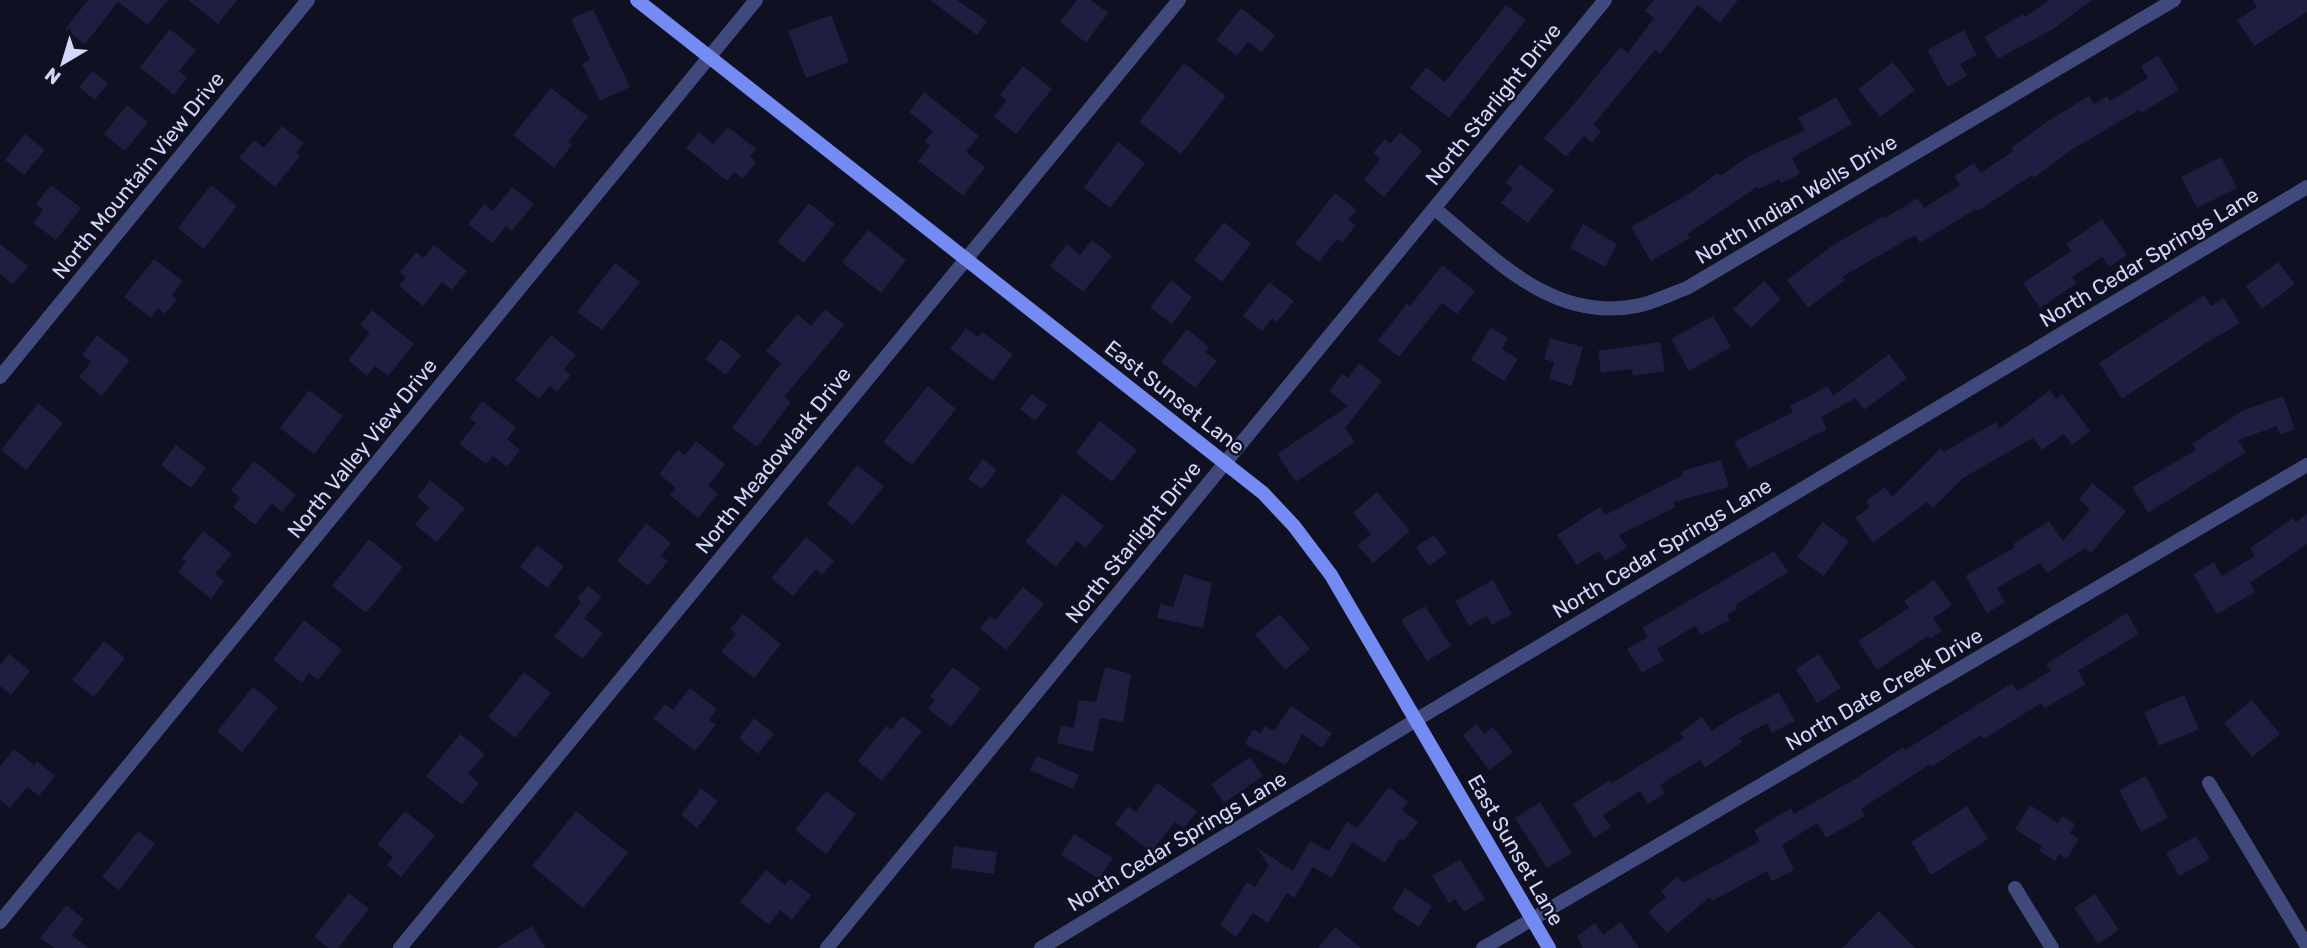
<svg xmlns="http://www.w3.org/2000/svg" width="2307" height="948" font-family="Rubik,sans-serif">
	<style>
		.building { fill: #1d1e40 }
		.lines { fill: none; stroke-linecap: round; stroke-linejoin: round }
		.street { stroke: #3f497b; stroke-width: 14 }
		.secondary { stroke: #738bf2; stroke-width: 14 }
		.labels { text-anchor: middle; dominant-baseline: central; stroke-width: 5; stroke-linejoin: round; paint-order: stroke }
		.street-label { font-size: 21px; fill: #d3d7fb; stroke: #0f1021 }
	</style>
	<rect width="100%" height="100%" fill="#0f1021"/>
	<!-- building -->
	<path class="building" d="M88,0h80l-20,25 -30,-23 -33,42 -20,-15z
		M188,0h49l-19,24z
		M930,0h27l30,21 -10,14z
		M1077,0h14l17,13 -22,30 -26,-21z
		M1654,0h84l-18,23 -22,-18 -38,49 -5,-4 -62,75 8,6 -9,12 -8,-7 -18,21 -22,-19 35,-40 41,-51 8,6 26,-35 -9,-7z
		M2049,0h43l-39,29 -55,30 -14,-22 39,-23 2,3z
		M2252,0h55v12l-53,34 -17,-26 20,-13z
		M1506,5l20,15 -77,98 -39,-30 16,-21 19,15z
		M1241,8l34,27 -13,17 -14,-10 -11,14 -21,-16z
		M593,9l37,78 -30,14 -18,-37 8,-4 -19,-41z
		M831,15l18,47 -43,16 -18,-47z
		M170,29l26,21 -17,21 8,7 -13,17 -34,-28z
		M1964,30l13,25 -17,9 7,12 -20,11 -20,-37z
		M2158,55l21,35 -38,23 -2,-3 -71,42 -34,26 -2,-3 -54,36 -2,-2 -56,34 -5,-8 -73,42 3,3 -37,28 -21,-28 46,-35 51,-29 1,2 33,-20 6,10 36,-23 -6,-9 20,-13 7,10 32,-22 -2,-3 37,-27 41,-25 5,8 13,-8 3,5 38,-23 -7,-12z
		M1893,62l22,28 -35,27 -22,-28z
		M1184,63l42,33 -45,58 -42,-32z
		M1023,66l29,23 -36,45 -22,-17 13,-17 -7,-5z
		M92,71l16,12 -13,17 -16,-13z
		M551,88l37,29 -20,25 4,3 -18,23 -41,-33z
		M924,92l55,44 -13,16 19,15 -22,29 -45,-35 12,-15 -5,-5 8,-10 -24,-19z
		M1836,97l16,27 -60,34 8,16 -19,9 -2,-4 -21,10 -1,-2 -70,47 3,4 -39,23 -20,-34 59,-34 28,-20 2,3 26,-18 59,-28 -7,-12z
		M127,105l21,17 -23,29 -21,-17z
		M282,126l22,17 -8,10 4,3 -25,31 -36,-29 15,-18 10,8z
		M728,127l28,22 -6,8 6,5 -13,17 -9,-7 -7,9 -41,-33 13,-16 14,12z
		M1400,132l22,19 -38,46 -20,-17 16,-21 -7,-6 12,-14 5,5z
		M25,134l20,16 -21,25 -19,-15z
		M1118,142l27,21 -35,45 -26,-21z
		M2221,157l16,31 -40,20 -16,-31z
		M1520,164l34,26 -26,33 -27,-20 12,-15 -8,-5z
		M51,185l30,23 -25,32 -23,-17 10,-13 -7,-6z
		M211,185l26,21 -33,43 -26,-21z
		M512,187l22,17 -22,27 -6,-5 -14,17 -24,-19 16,-20 9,7z
		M1335,193l22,17 -9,10 8,5 -14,18 -5,-4 -18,23 -24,-18z
		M809,203l26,21 -31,39 -27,-21z
		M2102,219l25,36 -18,12 -7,-10 -30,20 5,6 -37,25 -17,-25 48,-32 -5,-7z
		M1224,222l27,22 -29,38 -28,-22z
		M1583,224l34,20 -12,23 -35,-19z
		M868,230l38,30 -25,33 -39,-31z
		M1092,240l20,16 -29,36 -33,-26 17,-22 13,11z
		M0,244l28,22 -15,18 -13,-10z
		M434,245l33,26 -15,19 -10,-8 -19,24 -24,-20 7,-9 -6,-5 16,-20 8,6z
		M154,259l29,22 -11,14 5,4 -12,15 -7,-6 -7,10 -27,-21z
		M2278,262l17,22 -33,25 -16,-23z
		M615,263l25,19 -38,48 -25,-18z
		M1442,265l33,26 -18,23 -15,-11 -43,54 -21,-16 29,-38 3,3z
		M1171,280l21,17 -20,27 -22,-17z
		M1764,281l17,18 -30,29 -18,-19z
		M1269,282l25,19 -17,21 -5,-4 -10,13 -19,-15z
		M2204,295l7,11 13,-8 16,25 -37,22 -81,54 -23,-36z
		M825,309l19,16 -60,72 7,5 -34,45 -25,-19 49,-65 -15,-12 31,-37 14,12z
		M372,310l42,34 -26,32 -13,-10 -8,10 -19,-16 22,-27 -10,-8z
		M1713,316l18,31 -42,24 -18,-32z
		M1491,327l17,11 -6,11 16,10 -14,22 -33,-21z
		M966,328l12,9 4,-5 31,22 -20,27 -43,-32z
		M1187,329l22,18 -4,5 12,9 -22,27 -34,-26z
		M97,335l33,25 -28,36 -23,-19 12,-15 -9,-7z
		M551,335l25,20 -12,14 7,6 -14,17 -7,-6 -11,13 -24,-19z
		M1550,338l33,9 -11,39 -23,-7 5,-17 -10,-3z
		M721,339l20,16 -15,20 -21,-16z
		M1660,342l5,29 -32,5 -1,-7 -31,4 -3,-22z
		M1889,354l18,24 -43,32 -8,-12 -35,19 6,12 -78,40 -15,-27 59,-30 -3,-6 38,-20 5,10z
		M1359,363l23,18 -37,47 10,14 -59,40 -19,-28 71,-48 -19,-15 13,-17 6,4z
		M928,386l28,23 -44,56 -29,-23z
		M309,390l34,26 -29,38 -34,-26z
		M2050,390l6,9 6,-5 28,37 -18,14 -8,-11 -22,16 -9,-12 -70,40 -30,30 -6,-6 -54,41 -18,-25 15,-11 -4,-6 19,-14 7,10 49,-49 3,4 52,-30 3,7z
		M1032,394l15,11 -12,16 -15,-12z
		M2283,396l12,33 -15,6 -3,-9 -39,14 8,12 -98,61 -16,-26 64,-37 -4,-6 50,-33z
		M482,401l34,26 -9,12 13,11 -13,17 -14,-11 -7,8 -27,-20 17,-21 -7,-5z
		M38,403l25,20 -37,47 -25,-20z
		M1100,421l37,29 -25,32 -36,-29z
		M696,441l29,23 -17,22 10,8 -20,24 -28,-23 6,-7 -17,-14 19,-24 7,5z
		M176,445l30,23 -15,20 -30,-23z
		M983,459l14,11 -15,19 -14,-10z
		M1721,460l8,27 -56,15 3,5 -57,28 8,12 -22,14 -6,-10 -22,14 -20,-30 43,-28 5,8 78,-40 -1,-4z
		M254,461l42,34 -14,17 -10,-9 -17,22 -22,-18 7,-9 -9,-8z
		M857,465l27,21 -31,39 -26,-21z
		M430,480l35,28 -28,34 -22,-17 14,-18 -12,-10z
		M2092,483l34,28 -35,42 -6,-5 -38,25 -7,-10 -43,25 8,14 -18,11 -22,-37 50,-29 -2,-3 36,-23 14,20 27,-32 -11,-10z
		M1377,492l33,39 -37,32 -16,-18 14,-11 -18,-21z
		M1063,494l41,32 -18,22 -9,-7 -21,26 -31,-25z
		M2307,514v30l-57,39 5,9 -38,22 -24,-40 21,-12 8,14 33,-20 -5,-8 43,-30 3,4z
		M1822,522l27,19 -25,35 -27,-19z
		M646,523l25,20 -10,13 7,5 -20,25 -31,-25z
		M203,531l29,23 -17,20 9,7 -13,18 -33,-27 8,-10 -4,-4z
		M1434,535l13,18 -18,13 -13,-19z
		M806,537l28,24 -12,14 -6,-6 -23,27 -22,-18z
		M369,539l34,28 -37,46 -34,-27z
		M537,545l27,21 -17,22 -27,-21z
		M1774,551l14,21 -53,33 2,4 -10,6 3,5 -29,15 -6,-9 -38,23 7,11 -22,13 -15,-24 21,-12 -6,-9z
		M1184,574l28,9 -9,45 -46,-10 3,-14 13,3z
		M1493,580l19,34 -20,11 -5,-9 -18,10 -14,-25z
		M1934,580l18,25 -19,13 9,13 -12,8 -2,-3 -51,34 -19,-29 51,-33 -5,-7z
		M588,586l14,11 -18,21 19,15 -20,26 -29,-22 27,-35 -4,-4z
		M1023,587l21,17 -38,46 -26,-22 10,-12 5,4z
		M1425,606l26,40 -24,15 -26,-41z
		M2127,613l12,21 -61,37 8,13 -41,24 -4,-5 -57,36 -3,-4 -50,32 -1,-3 -69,45 4,7 -39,22 -9,-15 -35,22 12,25 -22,11 -5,-10 -55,30 -2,-4 -43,36 -19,-21 18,-15 -5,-6 16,-14 6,6 77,-42 -6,-11 37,-22 3,6 66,-38 43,-29 2,3 107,-67 5,8 34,-20 -5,-7z
		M743,614l38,30 -27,34 -33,-26 15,-18 -6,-5z
		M1280,614l30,35 -25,21 -30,-35z
		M304,620l38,30 -24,30 -9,-7 -7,10 -29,-23z
		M104,641l21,17 -31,39 -22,-17z
		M9,654l21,17 -19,24 -11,-9v-21z
		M1819,654l22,34 -24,15 -21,-34z
		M953,667l28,22 -30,38 -23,-18 7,-9 -5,-4z
		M1105,667l26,7 -8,48 -23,-4 -7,34 -36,-9 4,-18 13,3 5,-28 17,2z
		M524,672l27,21 -36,45 -27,-21z
		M253,687l25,20 -36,45 -25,-21z
		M690,688l27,21 -8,11 7,5 -21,26 -42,-33 12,-14 8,6z
		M1779,692l16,29 -23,12 -5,-10 -28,15 3,4 -37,26 -5,-8 -40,25 5,8 -17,11 -8,-13 -37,24 8,12 -17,11 -21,-34 37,-24 2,3 72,-45 -4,-5 22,-16 10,14 21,-14z
		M2184,695l15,34 -40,17 -15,-34z
		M2252,700l28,34 -28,23 -28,-34z
		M1291,706l41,27 -10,15 -20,-14 -16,31 -41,-21 8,-15 8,4 4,-7 9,5z
		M902,716l20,15 -40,50 -24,-20 28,-35 5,4z
		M754,718l20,16 -16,20 -19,-16z
		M1477,724l7,10 9,-7 20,25 -24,18 -26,-35z
		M460,734l25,20 -17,20 11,9 -17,22 -36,-29z
		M14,749l20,16 3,-4 18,15 -16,20 -12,-9 -17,21 -10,-8v-34z
		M1037,756l42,19 -6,14 -43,-19z
		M1250,757l13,19 -39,27 -13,-19z
		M2146,776l22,42 -27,14 -22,-42z
		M1157,783l40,28 -13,17 -9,-6 -24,30 -36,-28 13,-18 8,6z
		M1389,787l19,15 -6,8 16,12 -15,19 -3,-3 -15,25 -33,-21 -20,36 -19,-11 -19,31 -7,-5 -19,30 -15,-10 -17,24 -16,-12 27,-43 8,5 14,-21 -13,-19 37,24 17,-30 19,10 18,-29 10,6z
		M701,788l17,13 -21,27 -16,-13z
		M826,791l30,23 -30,40 -31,-24z
		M1540,802l32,51 -25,15 -32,-50z
		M2030,805l28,18 4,-7 13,8 -5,9 9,6 -12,20 -8,-5 -4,7 -16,-10 3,-5 -27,-17z
		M1967,806l21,33 -57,36 -20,-33z
		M405,811l30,24 -34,42 -14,-12 6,-8 -16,-13z
		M576,811l52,42 -45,55 -51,-42z
		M138,831l17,13 -36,46 -17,-13z
		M1074,834l39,24 -14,21 -38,-24z
		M2196,836l14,23 -31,17 -13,-23z
		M954,846l43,6 -3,22 -43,-6z
		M1460,859l25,40 -21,13 -9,-13 -6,4 -17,-27z
		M766,870l19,15 5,-6 21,16 -19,25 -12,-10 -11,15 -29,-23z
		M1405,888l27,18 -13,21 -27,-18z
		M349,893l20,16 -31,39h-10l-14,-11z
		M2095,894l24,36 -21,14 -24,-36z
		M66,905l18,14 -12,16 16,13h-34l-14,-10z
		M1879,911l36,37h-73z
		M1621,922l18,26h-56l-6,-12 18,-13 8,12z
		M532,926l13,22h-49z
		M1335,927l26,21h-43z"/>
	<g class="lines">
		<!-- street -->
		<path class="street" d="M1435,209c60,49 116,113 201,97 17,-3 34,-12 51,-18l487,-288
			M0,377l308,-377
			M2209,783l98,163
			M2015,888l37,60
			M0,922l756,-922
			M400,948l779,-948
			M827,948l778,-948
			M1041,948l375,-228 891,-533
			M1483,948l824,-483"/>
		<!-- secondary -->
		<path class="secondary" d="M637,0l626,493 31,33 37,49 218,373"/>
	</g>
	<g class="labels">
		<!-- street labels -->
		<g class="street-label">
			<text transform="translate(1493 104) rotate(-51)">North Starlight Drive</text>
			<text transform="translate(138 175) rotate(-51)">North Mountain View Drive</text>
			<text transform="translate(1796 199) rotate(-31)">North Indian Wells Drive</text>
			<text transform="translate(2149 257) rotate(-31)">North Cedar Springs Lane</text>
			<text transform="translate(1175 397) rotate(38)">East Sunset Lane</text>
			<text transform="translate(362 448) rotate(-51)">North Valley View Drive</text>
			<text transform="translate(773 460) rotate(-51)">North Meadowlark Drive</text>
			<text transform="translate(1133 542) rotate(-51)">North Starlight Drive</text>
			<text transform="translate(1662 548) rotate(-31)">North Cedar Springs Lane</text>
			<text transform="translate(1884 689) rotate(-30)">North Date Creek Drive</text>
			<text transform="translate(1177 841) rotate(-31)">North Cedar Springs Lane</text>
			<text transform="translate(1516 850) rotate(60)">East Sunset Lane</text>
		</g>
	</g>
	<!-- north arrow -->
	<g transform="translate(63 63) rotate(218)" stroke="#0f1021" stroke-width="5" paint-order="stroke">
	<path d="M0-5L12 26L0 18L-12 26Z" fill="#d3d7fb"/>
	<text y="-10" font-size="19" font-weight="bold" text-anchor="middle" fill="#d3d7fb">N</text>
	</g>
</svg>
